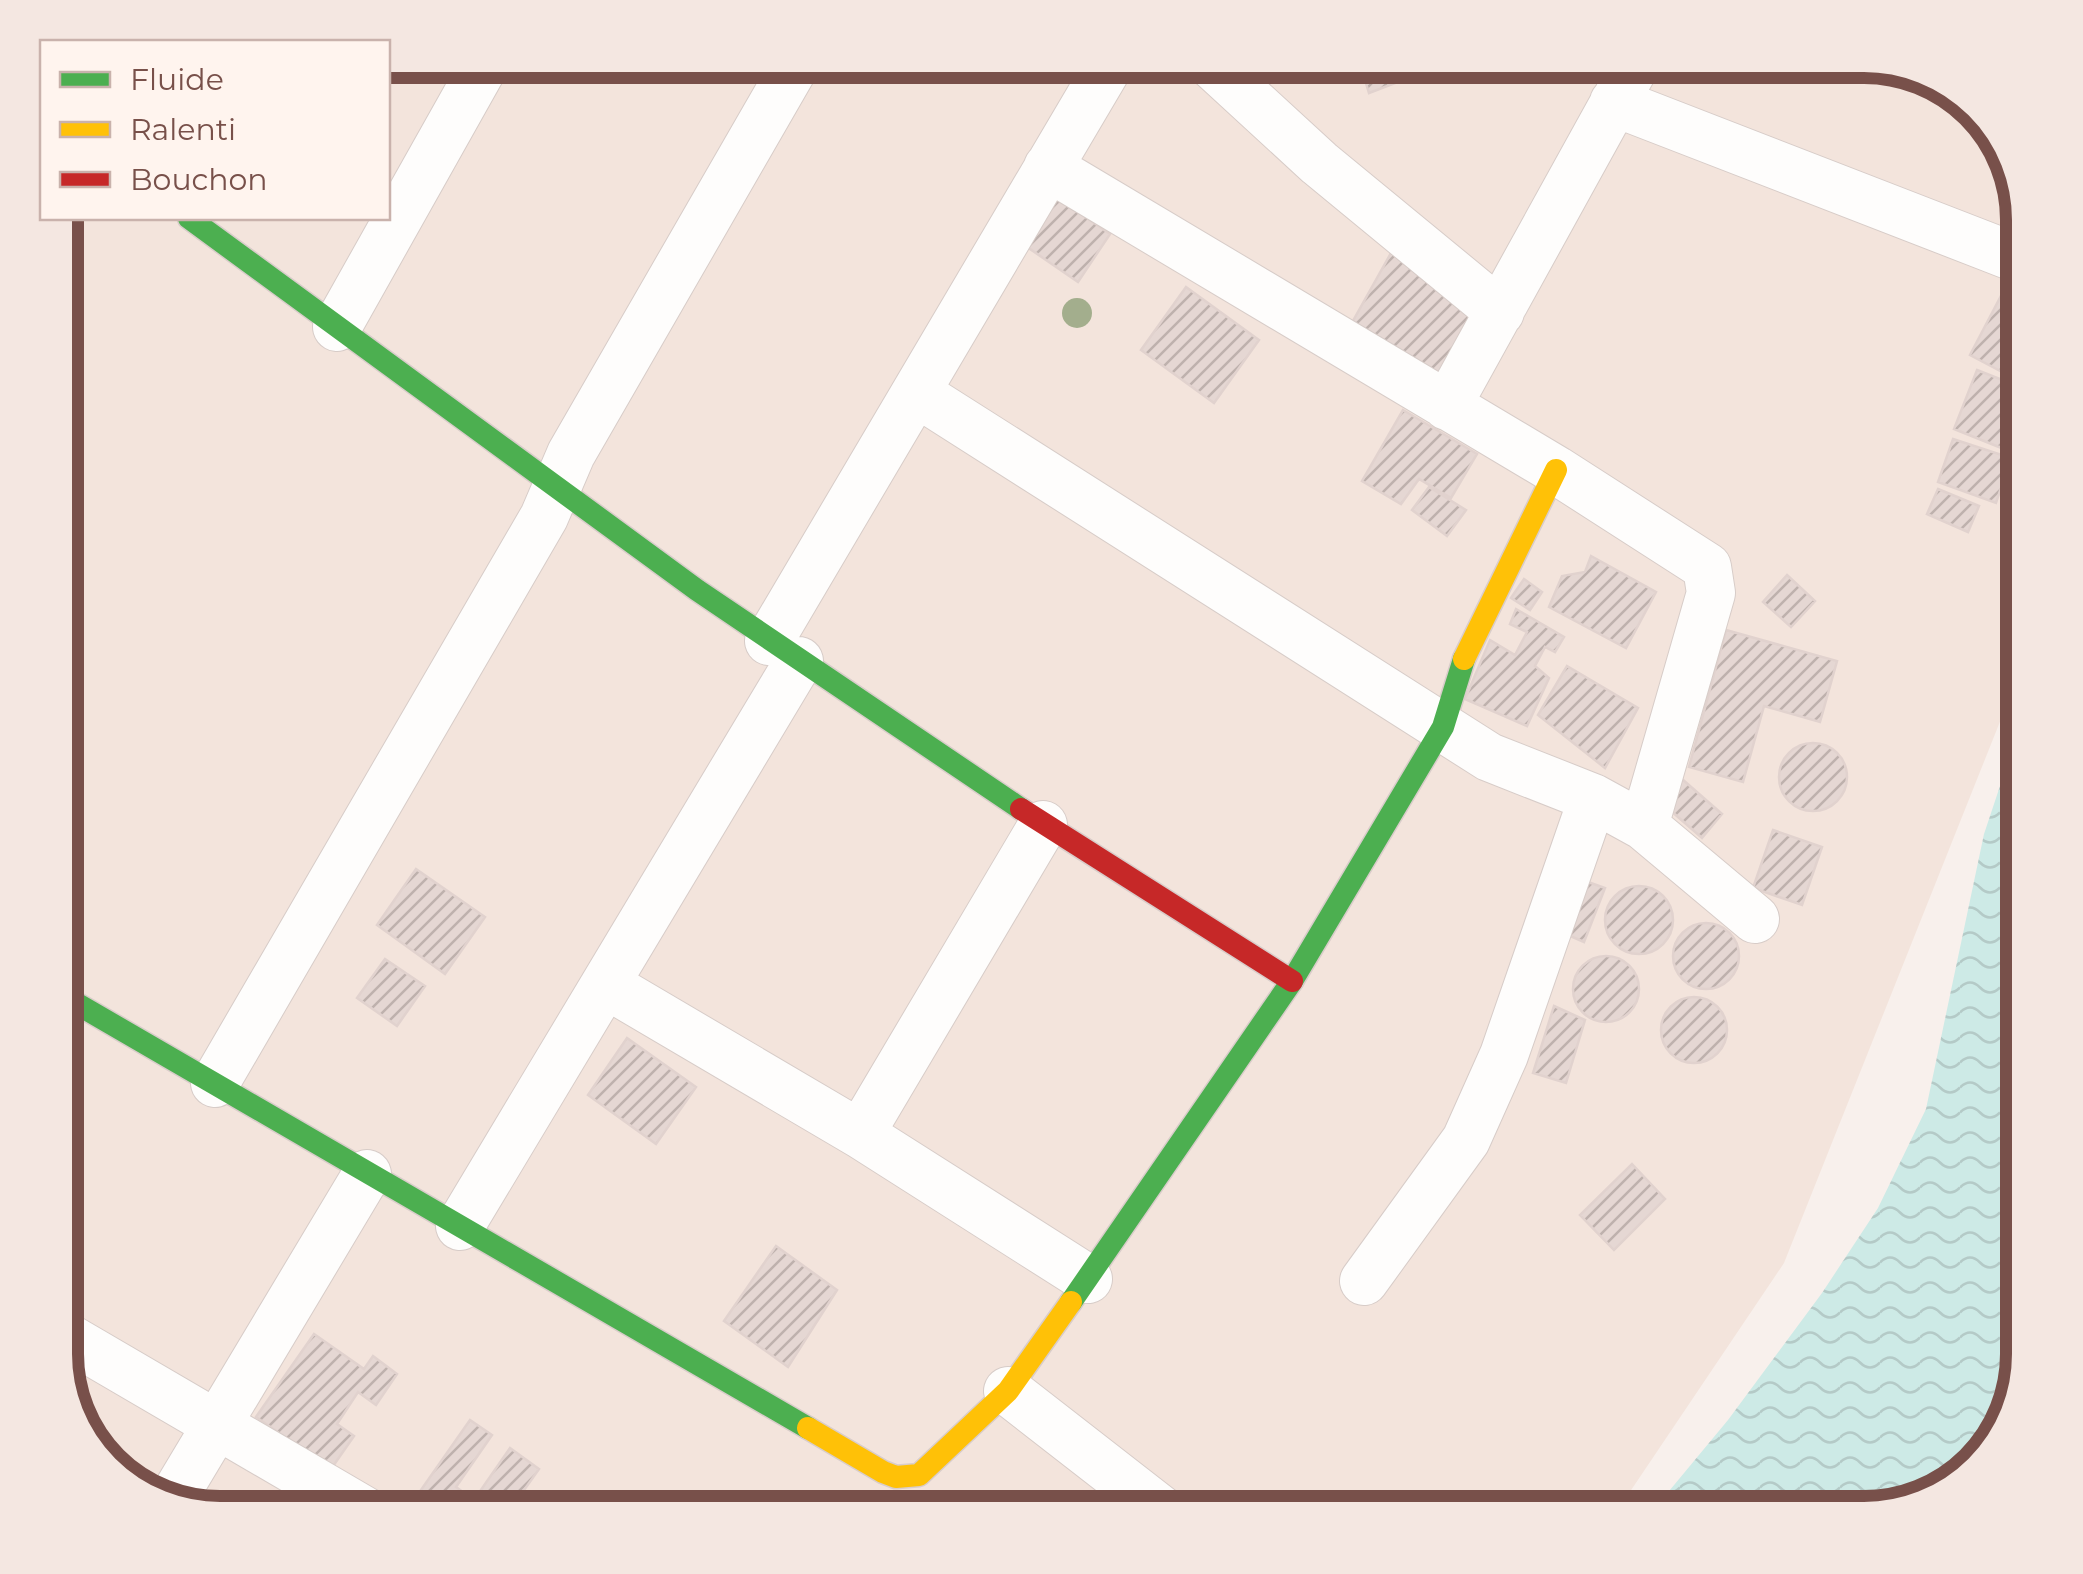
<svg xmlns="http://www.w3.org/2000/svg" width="2083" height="1574" font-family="Montserrat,sans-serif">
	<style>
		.residential { fill: #f3e4dc }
		.water { fill: url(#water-waves) }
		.building { fill: url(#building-hatch); stroke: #e1d2ce; stroke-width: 2.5 }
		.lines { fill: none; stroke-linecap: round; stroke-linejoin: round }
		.street-casing { stroke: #d7ccc8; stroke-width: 50 }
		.fast-casing { stroke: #d9cdca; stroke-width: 25 }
		.slow-casing { stroke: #d9cdca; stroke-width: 25 }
		.jam-casing { stroke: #d9cdca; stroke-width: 25 }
		.street { stroke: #fefdfc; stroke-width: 48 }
		.fast { stroke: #4caf50; stroke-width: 22 }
		.slow { stroke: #ffc107; stroke-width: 22 }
		.jam { stroke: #c62828; stroke-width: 22 }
		.tree { fill: #a3ae8d }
		.rim { fill: none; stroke: #78504a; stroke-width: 12 }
	</style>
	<defs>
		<pattern id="water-waves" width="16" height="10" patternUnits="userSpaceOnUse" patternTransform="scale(2.5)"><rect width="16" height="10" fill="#cdeae6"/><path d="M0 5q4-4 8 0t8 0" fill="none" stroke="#b4cac7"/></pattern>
		<pattern id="building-hatch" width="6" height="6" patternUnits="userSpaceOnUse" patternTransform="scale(2.5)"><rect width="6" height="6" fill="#e5d7d3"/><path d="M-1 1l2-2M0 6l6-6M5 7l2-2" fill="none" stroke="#beb1ad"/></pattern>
	</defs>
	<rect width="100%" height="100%" fill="#f8f0ec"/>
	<!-- residential -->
	<path class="residential" d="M388,60h1476l97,33 45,55 17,71v445l-239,599 -169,251h-1396l-97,-33 -45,-55 -17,-62v-1146h328z"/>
	<!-- water -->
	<path class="water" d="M2023,717v638l-33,97 -56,46 -70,16h-214l78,-94 94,-127 56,-85 48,-99 58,-275z"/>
	<!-- building -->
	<path class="building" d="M1359,60h52l5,15 -47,18z
		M1047,190l63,44 -32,48 -64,-44z
		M1391,253l89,51 -42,74 -89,-50z
		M1186,287l73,53 -45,63 -73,-53z
		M2003,292l20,11v80l-53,-28z
		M1977,370l46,18v42l-9,23 -60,-24z
		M1403,410l74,44 -26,44 -32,-19 -18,25 -39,-23z
		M1953,439l58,19 -15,45 -58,-21z
		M1429,487l37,23 -19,26 -35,-26z
		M1938,489l41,17 -11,26 -41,-18z
		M1591,556l65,36 -30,56 -77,-41 13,-31 23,-4z
		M1787,575l28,26 -24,26 -28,-25z
		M1524,579l18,13 -12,18 -19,-12z
		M1516,609l48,28 -9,15 -10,-5 -10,19 14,12 -22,48 -62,-27 25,-59 25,15 12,-23 -17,-8z
		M1726,630l111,31 -17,61 -56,-16 -21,76 -54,-15z
		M1567,666l71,42 -33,60 -67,-53z
		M1779 777a34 34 0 1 1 68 0a34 34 0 1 1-68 0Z
		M1682,779l40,35 -20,24 -40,-35z
		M1773,830l49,17 -20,58 -49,-17z
		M416,869l69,48 -40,57 -68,-49z
		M1588,882l17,6 -21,54 -16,-7z
		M1605 920a34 34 0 1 1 68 0a34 34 0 1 1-68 0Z
		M1673 956a33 33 0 1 1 66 0a33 33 0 1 1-66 0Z
		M1573 989a33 33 0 1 1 66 0a33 33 0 1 1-66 0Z
		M385,959l40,27 -28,40 -40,-28z
		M1661 1030a33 33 0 1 1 66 0a33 33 0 1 1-66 0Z
		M1554,1006l31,14 -19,63 -33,-10z
		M627,1038l69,49 -40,57 -68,-49z
		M1632,1164l33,35 -51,51 -34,-35z
		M776,1246l61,44 -49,77 -64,-46z
		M314,1334l50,35 9,-13 24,18 -21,31 -18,-13 -21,32 17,12 -23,33 -75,-52z
		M470,1420l22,15 -36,52 18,13 36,-52 29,21 -32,45h-52l-34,-24z"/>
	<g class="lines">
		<!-- street casing -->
		<g class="street-casing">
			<path id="street" d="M1207,60l112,103 181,149
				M1614,102l395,153
				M1048,167l508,303 151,97 4,26 -67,233
				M337,327l150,-267
				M917,393l572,364 104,41 51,28 111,93
				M1447,406l191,-346
				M769,641l343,-581
				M607,985l253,149 228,145
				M215,1083l329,-566 27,-63 227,-394
				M860,1134l183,-309
				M460,1226l339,-565
				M1364,1281l102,-141 38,-85 89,-257
				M60,1333l310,181
				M1008,1391l158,123
				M173,1498l194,-324"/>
		</g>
		<!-- fast casing -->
		<g class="fast-casing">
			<path id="fast" d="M189,218l508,372 324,219
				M60,994l748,434
				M1071,1302l221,-321 151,-254 21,-68"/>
		</g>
		<!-- slow casing -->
		<g class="slow-casing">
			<path id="slow" d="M1464,659l92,-189
				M808,1428l75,44 13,5 23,-2 89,-84 63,-89"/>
		</g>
		<!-- jam casing -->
		<g class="jam-casing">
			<path id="jam" d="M1021,809l271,172"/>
		</g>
		<!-- street -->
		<use href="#street" class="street"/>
		<!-- fast -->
		<use href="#fast" class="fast"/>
		<!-- slow -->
		<use href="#slow" class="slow"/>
		<!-- jam -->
		<use href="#jam" class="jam"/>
	</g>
	<!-- trees -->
	<circle class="tree" cx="1077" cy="313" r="15"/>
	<!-- crop -->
	<path d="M0 0H2083V1574H0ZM220 78H1864A142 142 0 0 1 2006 220V1354A142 142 0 0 1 1864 1496H220A142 142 0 0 1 78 1354V220A142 142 0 0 1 220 78Z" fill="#f4e7e1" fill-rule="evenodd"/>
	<path class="rim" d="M220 78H1864A142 142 0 0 1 2006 220V1354A142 142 0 0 1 1864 1496H220A142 142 0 0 1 78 1354V220A142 142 0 0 1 220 78Z"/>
	<!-- legend -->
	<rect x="40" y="40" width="350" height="180" fill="#fff4ee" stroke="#c9b2ac" stroke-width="2.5"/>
	<rect x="60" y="72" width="50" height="15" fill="#4caf50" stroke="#c9b2ac" stroke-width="2.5"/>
	<text x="130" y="90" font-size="30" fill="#78504a">Fluide</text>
	<rect x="60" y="122" width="50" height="15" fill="#ffc107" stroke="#c9b2ac" stroke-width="2.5"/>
	<text x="130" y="140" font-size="30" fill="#78504a">Ralenti</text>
	<rect x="60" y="172" width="50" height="15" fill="#c62828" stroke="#c9b2ac" stroke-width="2.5"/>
	<text x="130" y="190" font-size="30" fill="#78504a">Bouchon</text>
</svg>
